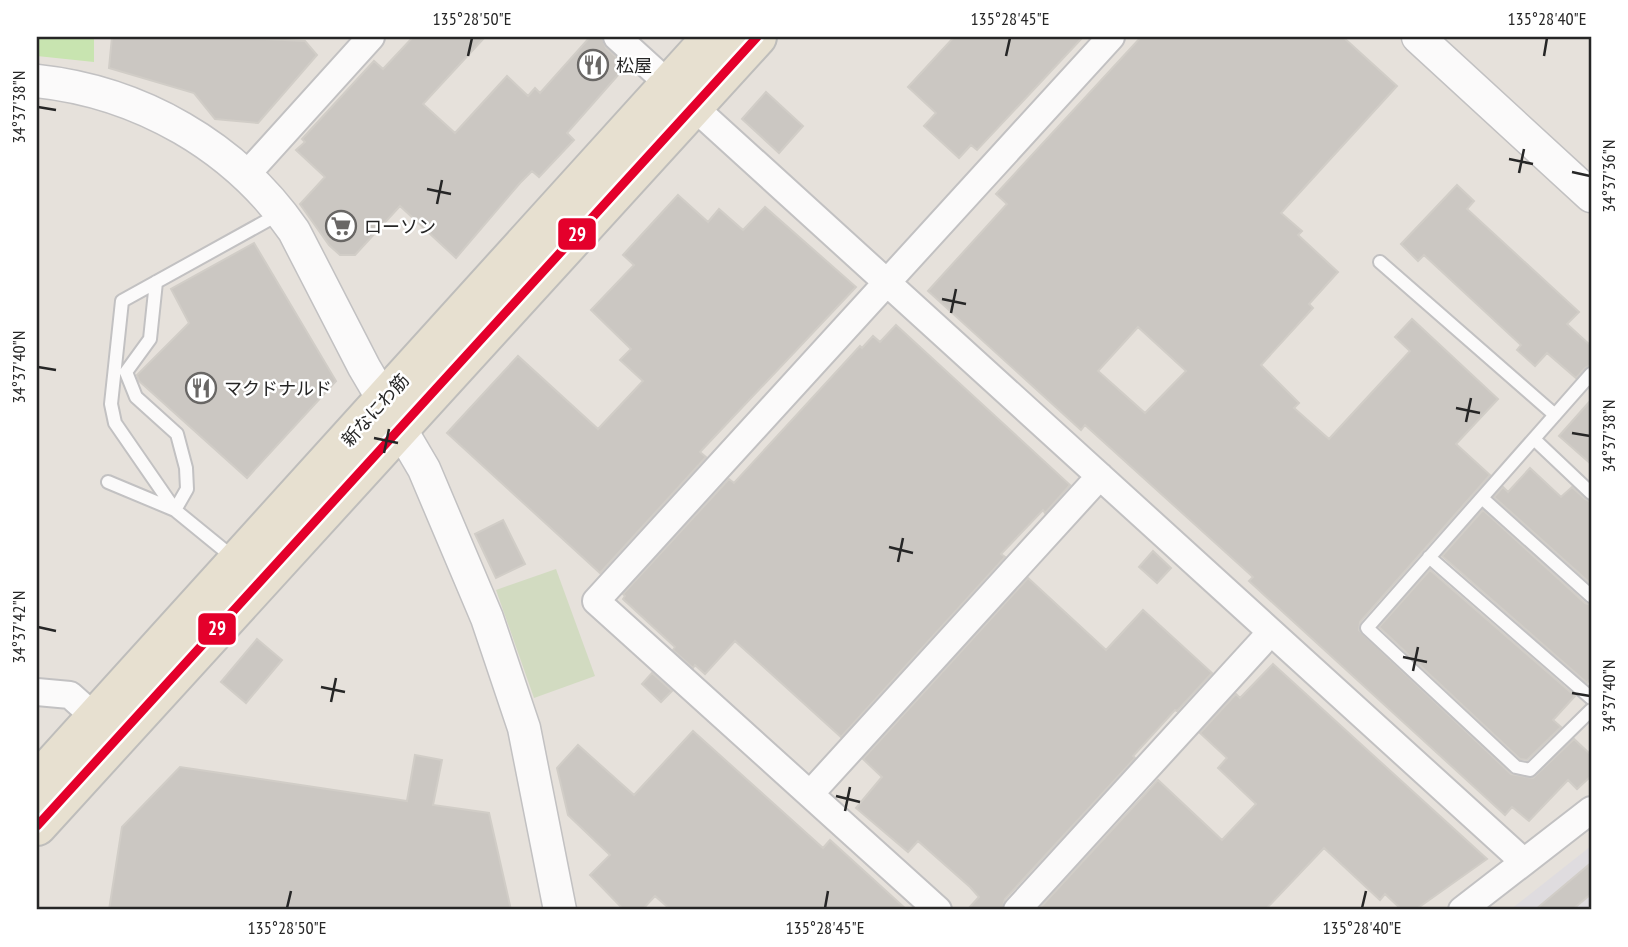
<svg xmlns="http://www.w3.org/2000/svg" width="1628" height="947" font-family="'PT Sans Narrow','Noto Sans JP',sans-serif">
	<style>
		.industrial { fill: #dfdcdf }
		.green { fill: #c8e4b0 }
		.cemetery { fill: #d2dbc1 }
		.building { fill: #cbc7c2; stroke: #d1cdc7; stroke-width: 2; fill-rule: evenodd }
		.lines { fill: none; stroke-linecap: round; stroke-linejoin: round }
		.service-casing { stroke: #c2c1c2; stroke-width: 16 }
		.minor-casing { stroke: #c2c1c2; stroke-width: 30 }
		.tertiary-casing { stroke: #c2c1c2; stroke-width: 35 }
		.primary-casing { stroke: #bebdbb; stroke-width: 42 }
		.service { stroke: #fbfafa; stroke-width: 12 }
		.minor { stroke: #fbfafa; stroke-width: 26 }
		.tertiary { stroke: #fbfafa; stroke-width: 32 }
		.primary { stroke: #e7e0d0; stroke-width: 38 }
		.bus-1-casing { stroke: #fff; stroke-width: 14 }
		.bus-1 { stroke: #e4002b; stroke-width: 9 }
		.ticks { fill: none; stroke: #262626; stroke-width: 2.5 }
		.labels { text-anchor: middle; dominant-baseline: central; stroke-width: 5; stroke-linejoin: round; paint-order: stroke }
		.poi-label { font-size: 18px; fill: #262626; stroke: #fff; text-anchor: start }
		.street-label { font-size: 18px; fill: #262626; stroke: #fff }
		.line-badge { stroke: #fff; stroke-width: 2.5 }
		.badge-label { font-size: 19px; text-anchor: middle; font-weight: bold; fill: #fff }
		.neatline { fill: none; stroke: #262626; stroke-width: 2.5 }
		.ticks-label { font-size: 18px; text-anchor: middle; fill: #262626 }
	</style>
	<rect width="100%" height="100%" fill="#e6e1db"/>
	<!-- industrial -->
	<path class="industrial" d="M1591,846v64h-81z"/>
	<!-- green -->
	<path class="green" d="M37,37h57v25l-57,-6z"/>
	<!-- cemetery -->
	<path class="cemetery" d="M556,569l39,107 -61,22 -38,-108z"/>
	<!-- building -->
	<path class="building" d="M112,37h111l82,4 12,14 -59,68 -43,-4 -21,-26 -85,-25z
		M413,37h72l-62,67 32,29 52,-57 21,20 7,-8 5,5 50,-56h12l4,11 20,18 -59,67 7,7 -35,37 -7,-6 -12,12 -64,75 -56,-52 -45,49h-15l-11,-10 -29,-41 25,-27 -29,-27 9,-8 -3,-3 72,-78 9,8z
		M954,37h129l-106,113 -6,-5 -12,13 -35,-32 12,-13 -28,-26z
		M1141,37h202l54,49 -116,127 21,18 -4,4 40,37 -29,32 4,4 -52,57 38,38 -5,5 35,31 81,-88 -15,-14 17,-18 86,80 -42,45 34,31 -130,147 -1,8 152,144 22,4 41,-39 17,16v21l-14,13 -9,-9 -39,41 -17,-14 -7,8 -256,-234 4,-4 -168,-152 -4,5 -153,-139 79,-87 -11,-10zM1138,327l48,44 -41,42 -47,-42z
		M766,92l37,34 -24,27 -37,-34z
		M1457,185l17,16 -7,8 112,103 -12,12 24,22v19l-6,3 -9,10 -29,-25 -12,13 -18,-16 4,-5 -97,-90 -6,6 -17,-17z
		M678,195l30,27 11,-13 24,21 22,-23 91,80 -156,165 6,5 -106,116 -153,-140 71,-77 80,73 45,-48 -23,-21 11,-11 -40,-39 43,-45 -11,-10z
		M254,243l82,138 -89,97 -108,-97 -2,-6 52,-52 -18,-34z
		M896,325l174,160 -25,28 -2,-3 -42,44 4,3 -164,180 -106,-96 -30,33 -10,-9 -2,3 -20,-18 2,-3 -52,-48 2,-3 -2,-2 106,-115 5,4 126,-137 2,2 11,-12 7,6z
		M1591,400v64l-32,-28z
		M1530,468l31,29 11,-10 13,12 6,3v82l-97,-87 9,-10 5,5z
		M1483,510l102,93 6,2v72l-4,6 -145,-127z
		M503,520l22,44 -29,14 -21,-44z
		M1153,551l18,17 -14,15 -18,-16z
		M1430,570l145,126 -22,24 8,7 -34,33 -7,-1 -141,-132z
		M1028,578l78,72 37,-40 69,63 -35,38 -2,-1 -42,46 2,2 -130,141 -3,11h-35l12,-13 -9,-10 -52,-46 -10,11 -52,-44 26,-31 -19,-18z
		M257,639l25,21 -36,43 -25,-21z
		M1273,664l214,195 -72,51h-13l-17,-16 -5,6 -56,-52 -59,62h-227l120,-130 64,60 34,-36 -38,-36 9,-10 -27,-25 36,-39 4,4z
		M652,673l20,18 -11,11 -19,-18z
		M693,731l130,117 7,-8 77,70h-236l-16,-14 -13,14h-18l-34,-35 20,-20 -42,-40 -11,-47 21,-23 56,50z
		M415,755l27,5 -9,45 56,8 22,97h-402l13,-83 58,-60 227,34z
		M1591,863v31l-19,16h-37z"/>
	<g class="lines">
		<!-- service casing -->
		<g class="service-casing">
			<path id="service" d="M1380,262l175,153
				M156,282l-6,57 -24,33 10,25 41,37 9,34 1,21 -12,21
				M1591,374l-224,254 149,139 14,3 61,-60
				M1534,439l57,54
				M108,482l67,28 60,49
				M1482,498l109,98
				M175,510l-60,-87 -4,-19 11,-103 157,-87
				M1429,557l162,141"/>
		</g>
		<!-- minor casing -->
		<g class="minor-casing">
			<path id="minor" d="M617,37l907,825
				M247,174l124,-137
				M37,692l33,3 36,32
				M810,794l290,-318
				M938,910l-342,-309 515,-564
				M1017,910l254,-278
				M1462,910l129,-100"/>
		</g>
		<!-- tertiary casing -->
		<g class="tertiary-casing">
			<path id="tertiary" d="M1418,37l173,159
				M37,81c103,11 198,65 257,150l70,136 60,102 63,149 37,110 36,182"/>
		</g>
		<!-- primary casing -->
		<g class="primary-casing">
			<path id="primary" d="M37,782l675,-745
				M37,826l720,-789"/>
		</g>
		<!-- service -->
		<use href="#service" class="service"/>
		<!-- minor -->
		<use href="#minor" class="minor"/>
		<!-- tertiary -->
		<use href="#tertiary" class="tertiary"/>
		<!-- primary -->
		<use href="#primary" class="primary"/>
		<!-- bus-1 casing -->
		<g class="bus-1-casing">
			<path id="bus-1" d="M37,826l720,-789"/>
		</g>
		<!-- bus-1 -->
		<use href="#bus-1" class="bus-1"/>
	</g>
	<!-- ticks -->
	<path class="ticks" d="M468,56l4,-18M1006,56l4,-18M1544,56l3,-18M38,107l18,3M1509,159l24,5M1572,172l18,4M1519,173l5,-24M427,189l24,5M437,204l5,-24M942,299l24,5M951,313l5,-24M38,367l18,3M1456,408l24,5M1466,422l5,-24M1572,433l18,3M374,438l24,5M384,453l5,-24M889,547l24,6M898,562l5,-24M38,627l18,4M1403,657l24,5M1413,671l5,-24M321,687l24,5M1572,693l18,3M331,702l5,-24M836,796l24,6M845,811l5,-24M287,908l4,-17M825,908l3,-17M1362,908l4,-17"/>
	<!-- icons -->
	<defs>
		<g id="restaurant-ring" transform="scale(1.575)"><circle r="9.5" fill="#fff" stroke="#696765" stroke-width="1.5"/><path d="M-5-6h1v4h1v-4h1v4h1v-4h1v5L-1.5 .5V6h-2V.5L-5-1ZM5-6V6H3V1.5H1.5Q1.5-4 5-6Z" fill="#696765"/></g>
		<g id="supermarket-ring" transform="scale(1.575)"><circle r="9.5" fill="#fff" stroke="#696765" stroke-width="1.5"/><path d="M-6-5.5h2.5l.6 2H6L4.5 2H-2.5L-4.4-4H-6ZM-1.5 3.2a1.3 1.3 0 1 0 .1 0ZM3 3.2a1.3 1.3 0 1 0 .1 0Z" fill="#696765"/></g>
	</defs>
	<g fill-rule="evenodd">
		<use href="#restaurant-ring" x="593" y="65"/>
		<use href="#supermarket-ring" x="341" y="226"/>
		<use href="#restaurant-ring" x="201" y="388"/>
	</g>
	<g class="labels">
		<!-- poi labels -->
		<g class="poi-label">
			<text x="616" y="65">松屋</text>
			<text x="364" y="226">ローソン</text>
			<text x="224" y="388">マクドナルド</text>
		</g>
		<!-- street labels -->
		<g class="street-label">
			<text transform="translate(375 410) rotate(-48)">新なにわ筋</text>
		</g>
	</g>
	<g class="line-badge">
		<rect x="557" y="217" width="40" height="34" rx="7" fill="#e4002b"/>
		<rect x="197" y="612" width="40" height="34" rx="7" fill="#e4002b"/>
	</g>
	<g class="badge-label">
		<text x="577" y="241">29</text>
		<text x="217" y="635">29</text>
	</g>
	<!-- border -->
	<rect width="1628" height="947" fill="none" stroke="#ffffff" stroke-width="77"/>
	<rect x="38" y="38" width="1552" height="870" class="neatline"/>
	<g class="ticks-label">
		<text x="472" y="25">135°28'50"E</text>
		<text x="1010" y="25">135°28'45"E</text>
		<text x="1547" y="25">135°28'40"E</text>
		<text transform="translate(19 107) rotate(-90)" y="6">34°37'38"N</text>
		<text transform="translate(1609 176) rotate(-90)" y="6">34°37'36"N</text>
		<text transform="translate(19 367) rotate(-90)" y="6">34°37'40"N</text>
		<text transform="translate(1609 436) rotate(-90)" y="6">34°37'38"N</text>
		<text transform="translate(19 627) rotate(-90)" y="6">34°37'42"N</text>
		<text transform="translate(1609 696) rotate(-90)" y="6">34°37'40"N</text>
		<text x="287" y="934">135°28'50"E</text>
		<text x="825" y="934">135°28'45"E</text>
		<text x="1362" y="934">135°28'40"E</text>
	</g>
</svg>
